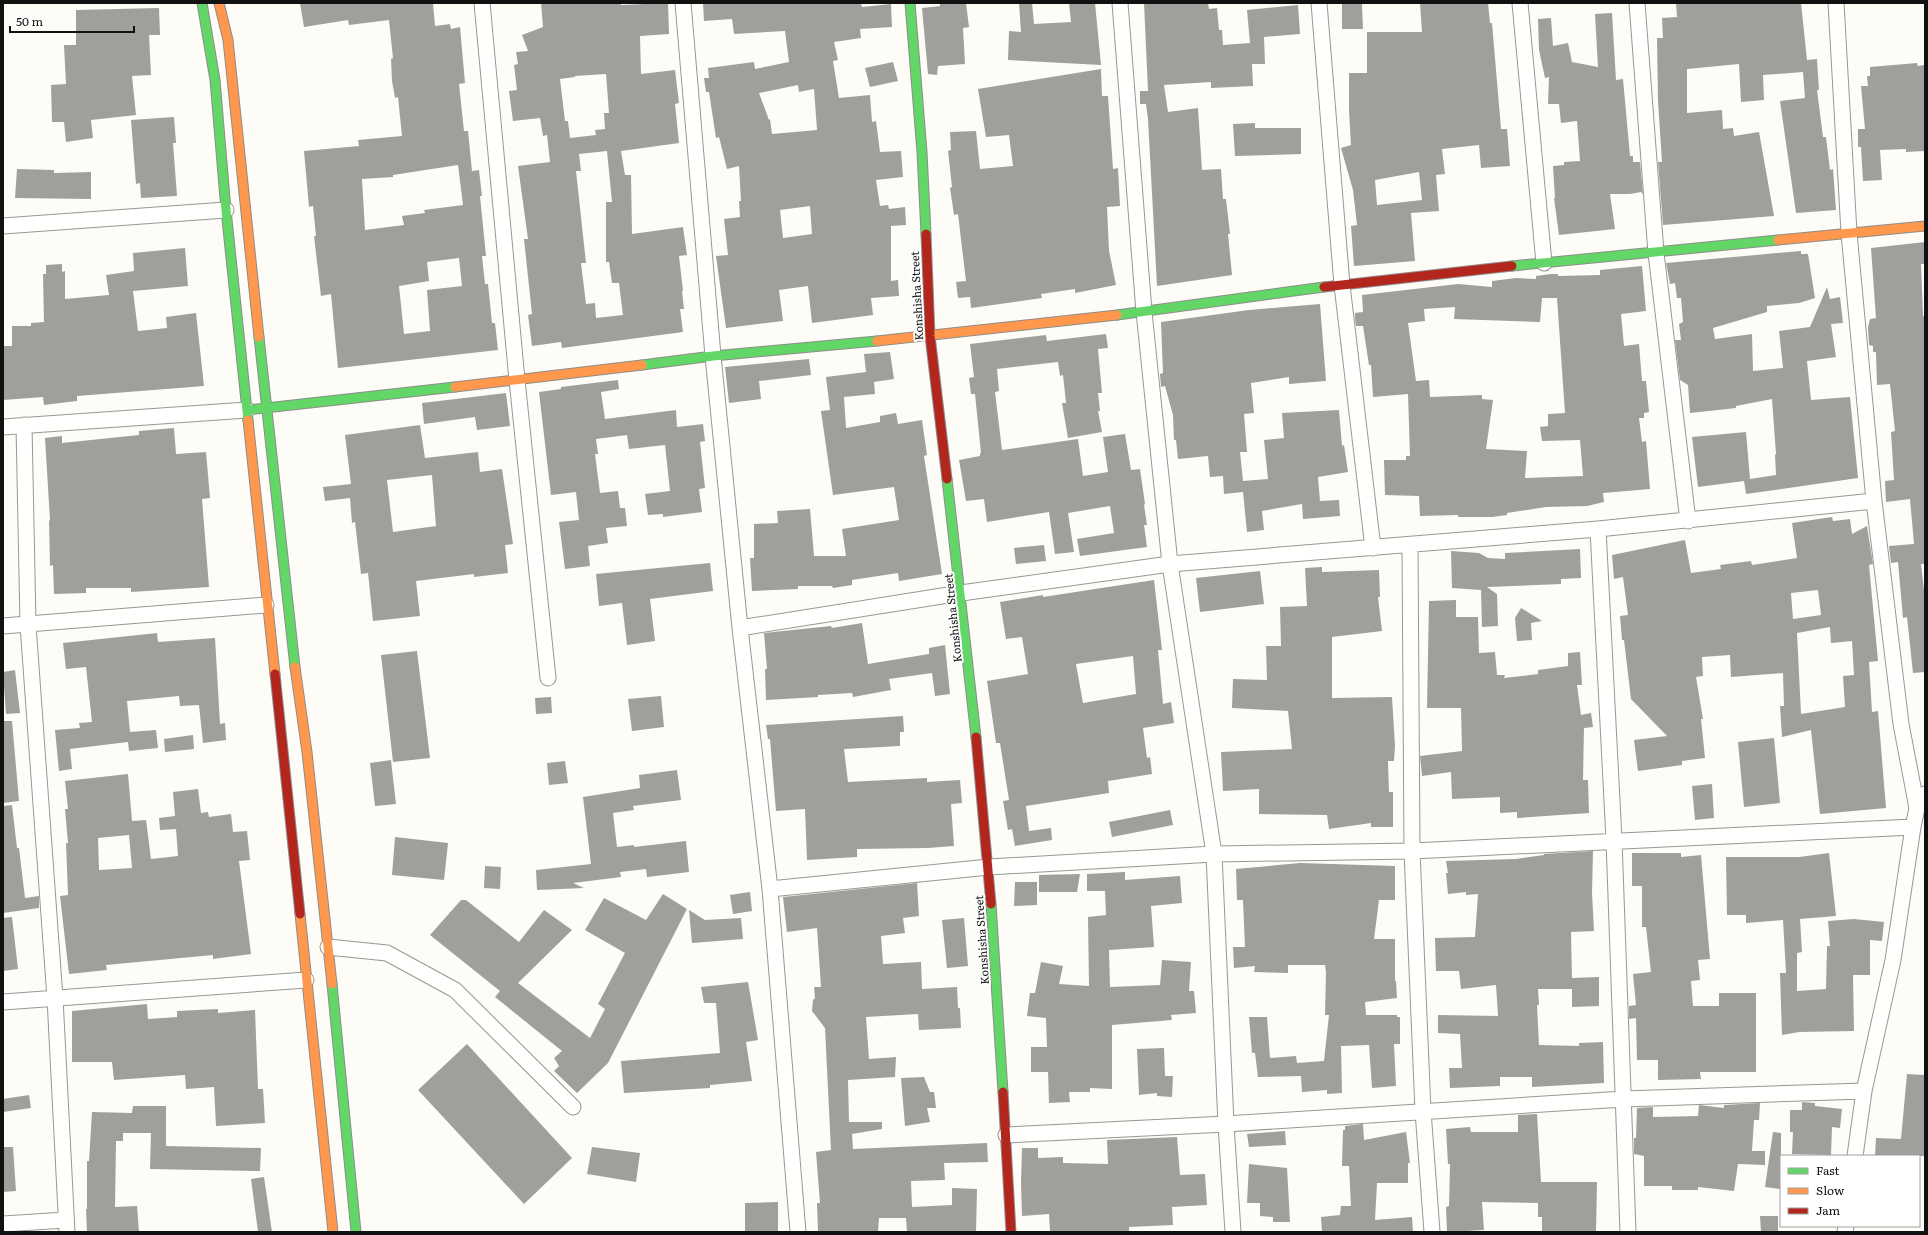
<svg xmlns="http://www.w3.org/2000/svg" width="1928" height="1235" font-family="Literata,serif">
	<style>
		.building { fill: #a19f9c; fill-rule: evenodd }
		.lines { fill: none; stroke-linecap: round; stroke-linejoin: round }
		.street-casing { stroke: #979795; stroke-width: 17 }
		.fast-casing { stroke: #8e8d8b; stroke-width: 11 }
		.slow-casing { stroke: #8e8d8b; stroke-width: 11 }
		.jam-casing { stroke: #8e8d8b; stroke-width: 11 }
		.street { stroke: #fffffe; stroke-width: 15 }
		.fast { stroke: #63d668; stroke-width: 9 }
		.slow { stroke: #ff974d; stroke-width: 9 }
		.jam { stroke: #b3261e; stroke-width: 9 }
		.labels { text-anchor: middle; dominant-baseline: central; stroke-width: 4; stroke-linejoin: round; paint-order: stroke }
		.street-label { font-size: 11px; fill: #111; stroke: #fff }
	</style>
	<rect width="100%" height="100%" fill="#fdfcf7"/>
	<!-- building -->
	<path class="building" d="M300,3h133l2,23 15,-2 1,5 9,-2 5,56 -6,1 5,47h4l4,40 7,-1 3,26h-2l6,60h-4l3,28h3l4,39h3l3,27 -160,18 -7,-74 -10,2 -7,-60h2l-3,-30 -4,1 -5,-56 55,-5 -1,-6 44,-4 -4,-39 -3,1 -3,-17 -1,-22 2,-1 -4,-38 -40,5 -1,-5 -44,7zM458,165l5,40 -39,5 1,3 -23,3 2,9 -39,5 -3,-51 31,-2v-2zM459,258l3,28 -35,4 3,41 -26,3 -5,-48 30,-5 -2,-19z
		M541,3h80v2l47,-2 1,31 -29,2 1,38 34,-4 4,33 -4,1 4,39 -58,8 4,24h6l1,59 51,-7 4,28 -8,1 4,35h-1l2,18h-4l3,23 -121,16 -1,-6 -29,4 -4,-31 4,-1 -8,-75h4l-10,-73 32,-4 -3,-27 -4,1 -3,-18 -27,3 -4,-30 8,-1 -3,-25 4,-1 -2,-12 12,-1 -6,-16 21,-8zM606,74l3,39h-5l1,16 -10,1 1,5 -26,3 -2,-17h-3l-5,-42 15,-2v-1zM607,151l5,51h-6v60h3l3,21h7l4,32 -27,3 -1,-15 -9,1 -5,-41h5l-10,-92h5l-2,-17z
		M703,3h158l1,4 29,-3 1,23 -32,2 1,9 -27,4 4,18 -5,1 6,37 31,-3 2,27 4,-1 4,31 21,-1 2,26 -27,3 4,26 8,-1 1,4 16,-2 1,18 -15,1v55l7,-1 1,16 -28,2 2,17 -61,8 -4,-37 -29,4 4,31 -57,7 -10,-72 12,-1 -4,-36 16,-2 -1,-16h2l-2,-35 -12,3 -8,-32 -3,1 -7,-46h-3l-2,-14h5l-1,-10 46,-6 1,7 34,-7 -4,-31 -51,3 -2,-15 -28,2zM798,85l1,7 15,-3 3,41 -45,4 -2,-15 -1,1 -10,-27zM810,206l2,28 -29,4 -3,-28z
		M940,3h26l3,24 -6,1 2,36 -27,2 -1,9 -9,-1 -6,-66 18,-2z
		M1019,3h13l2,21 37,-2 -2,-19h26l6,62 -93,-5 1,-29 12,1z
		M1144,3h64l1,6 8,-1 2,22h3l1,15 27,-2 -3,-33 51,-5 2,29 -36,3 1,27h-13l1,22 -42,2v-6l-47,3 4,27 30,-4 4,62 19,-1 2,30h3l4,35h-2l4,41 -75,11 -9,-167 -2,-15h-6v-13h8z
		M1420,3h68l2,20h2l9,106h6l3,37 -29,2 -2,-23 -37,4 3,25 -9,1 3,36 -28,2 4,48 -61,5 -3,-40 6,-1 -4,-35 -12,-42 10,-3 -2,-34v-38h18v-41h55zM1419,172l3,28 -45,5 -2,-25z
		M1676,3h125l6,57 10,-1 2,31h-2l6,47h3l4,33 3,-1 3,41 -40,3 -16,-112 25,-3 -2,-26 -40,3 1,25 -23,2 -2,-38 -52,5v44l35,-3 1,19 10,-1 1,8 25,-4 15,84 -111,9 -5,-63h4l-4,-61 -1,-63h6l-1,-20 15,-1z
		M1342,4h20l1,25h-21z
		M159,8l1,27h-11l2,40 -19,1 4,39 -45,5 2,18 -27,4 -2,-20h-12l-1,-37 15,-1 -2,-39h12v-35z
		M1612,13l4,67 7,-1 7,77h3v6h7l3,32 -2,-2 -11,2h-20l5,35 -56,6 -5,-37h1l-2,-32 11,-1v-3l16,-1 -3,-40 -16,2 -2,-19h-11l1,-27 -4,1 -6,-28 -1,-31 13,-1 2,28 15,-3 4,19 26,5 -3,-53z
		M893,62l5,19 -28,6 -5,-19z
		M1917,63l1,3 6,-1 1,6v80l-19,1v-3l-26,1 2,30 -19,1 -2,-34h-3v-18h7l-4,-43h7l-1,-10h3v-9z
		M1101,69l1,27h6l5,73 5,-1 2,38 -13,1 2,44 7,34 -41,8v-4l-34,5 1,4 -71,10 -1,-11 -12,1 -2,-16 10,-1 -8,-67 -4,1 -4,-27 2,-1 -4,-36 3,-1 -1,-18 26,-1 4,38 33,-3 -4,-31 -23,2 -8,-48z
		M174,117l2,26h-3l4,53 -36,2 -1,-15 -4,1 -5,-64z
		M1255,123v5h46v26l-66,2 -2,-32z
		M17,169l37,1v3l37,-1v27l-76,-1z
		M1925,242v22h-4l2,52h2v248h-4l4,35v73l-12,1 -6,-56 -4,1 -5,-56 -7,1 -2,-17 25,-2 -4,-45 -24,3 -1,-21 9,-1 -3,-48 4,-1 -5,-47 -13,1 -1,-33h-3v-6l-4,-1 -1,-18 2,-8 6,-1 -5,-70z
		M185,248l3,38 -55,5 5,40 29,-3 -1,-11 30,-4 8,73 -127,10v5l-33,4 -1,-8 -40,3v-54h9v-20h19v-3l13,-1 -1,-48h3v-9l16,-1v8l3,-1v28l44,-4 -3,-20 28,-4 -1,-18z
		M1801,251v3h7l7,44 -16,5 -32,3v6l-54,16 2,11 37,-5 1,37 30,-3 -4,-37 31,-4 17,-40 3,12 10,-2 3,26 -12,1 5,33 -29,4 4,39 39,-3 8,81 -112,16 -2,-13 -46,6 -6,-50 54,-5 4,47 26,-4 -1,-20 1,-1 -4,-55 -36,7v2l-46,5 -2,-28 -8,-5 -5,-40h6l-2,-16 4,-2 -2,-24h-4l-2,-15 -5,1 -4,-21z
		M1642,266l4,45 -25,3 3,32 15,-2 3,37h4l3,31 -5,1v5h-5l3,24 4,-1 4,48 -47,4 1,9 -17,4 -41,1 -39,6v2l-15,2h-34v-2l-38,1 -1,-20 -34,-1 -1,-35h22v-4h4l-2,-62 -35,3 -2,-32h-2l-6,-39h-7l-1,-7v-6l8,-1 -1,-17 96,-11 34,3v-6l24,-3 20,1v-3l15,-2h7v2l42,-1v-5zM1542,298h15l8,115 -17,1v12l-8,1 2,14 38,-1 3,36 -58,2 2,-27 -41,-2 7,-49 -11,-1v-4l-52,2 -1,-17 -13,1 -8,-58 17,-2 -1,-12 31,-2 -1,12 86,3z
		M1320,304l6,77 -37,3v-7l-38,6 3,30 -10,1 3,38h-7l3,29 25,-2 -4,-39 20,-2 -2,-25 57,-3 3,36 2,-1 4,27 -30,5 2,24 19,-1 1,16 -37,3 -1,-15 -40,7 2,19 -17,2 -4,-40 -19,2 -1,-18 -13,1 -2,-21 -30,3 -2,-19h-2l-1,-25 -8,-29 -4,1 -1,-13 3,-1 -2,-51 88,-12z
		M1106,334l2,14 -10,1 4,44h-4l2,18h-2l4,21 -34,6 -6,-35h4l-3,-28 -3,1 -2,-14 -61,7 2,22 -4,1 7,58 76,-11 5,37 25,-4 -5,-35 22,-3 6,36 9,-1 5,35 -1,1 3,20h-3l3,22 -67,9 -3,-17 37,-6 -4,-27 -42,7 6,39 -19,2 -6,-42 -62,10 -3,-23 -18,2 -7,-41 21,-4v-3h1l-6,-59h-4l-2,-16 5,-1 -4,-33 76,-9 1,6z
		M890,352l4,27 -20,3 1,12 -31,3 2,31 34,-6v-6l16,-3 2,11 24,-4 5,35 -3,1 18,118 -43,7 -1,-8 -46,7v5l-19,3 -1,-2h-34v3l-46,2 -2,-33h4v-34l24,-1 -1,-12 33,-2 4,47h32l-4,-27 57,-9 -5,-33 -61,8 -12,-84 9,-1 -4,-33 40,-5 -2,-18z
		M809,359l2,16 -52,6 2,18 -32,4 -4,-36z
		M618,380l1,9 -18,3 4,27 71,-9 1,17 26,-3 2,17 -5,1 5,46 -6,1 3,23 -39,5v-3l-15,1 -3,-21 25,-3 -5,-46 -36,4 -2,-14 -31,4 2,15h-3l5,39 18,-2 2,17h5l2,18 -21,2 2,15 -20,3 2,20 -25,3 -6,-47 20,-2 -3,-28 -25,3 -12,-103 22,-3v-2z
		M506,393l4,33 -33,4 -2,-13 -51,7 -2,-21z
		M420,425l5,33 53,-6 2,20 22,-3 11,75 -8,1 3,28 -34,4v-3l-58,7 4,35 -47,5 -5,-48 -7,1 -6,-52 -3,1 -2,-25 -25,3 -2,-14 28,-3 -6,-49zM432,475l4,51 -43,6 -6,-52z
		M174,428l2,26 30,-2 4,46 -8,1 7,88 -78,5v-4h-45v5l-32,1 -1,-29 -3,1 -1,-45 1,-1 -5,-82 17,-2v7l77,-8v-4z
		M1832,517l1,4 17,-2 2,15 15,-8 6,38 -4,1 9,96 -9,1 3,50 6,-1 8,97 -66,6 -9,-84 -29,7 -2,-31h4l-1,-33 -52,4 -1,-22 -28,2 1,19 -7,1 7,42h-2l4,39 -23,3v4l-44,6 -4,-31 33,-4 -36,-37 -7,-59h-2l-2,-24 8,-1 -5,-38 -9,2 -2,-24 73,-15 6,33 30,-4 -1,-4 31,-4 1,4 45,-7 -5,-35zM1818,590l3,25 -28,4 -2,-26zM1830,627l1,16 21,-2 2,34 -11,1 2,31 -44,7 -4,-81z
		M1044,545l2,16 -30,3 -2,-16z
		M1580,549l1,29 -20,1v5l-74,3 10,7 1,32 -16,1 -1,-37 -29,-2 -1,-37 28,2 9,5 17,1v-6z
		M710,563l3,28 -63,8 5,42 -28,4 -5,-42 -23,3 -3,-32z
		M1322,567v5l57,-2 1,27h-2l4,34 -50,6v61l60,-1 3,49 -1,15h-6l1,31h4v35h-22v-4l-42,6 -2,-14 -68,-1v-25l-36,2 -2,-39 71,-3 -4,-38 -56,-3 1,-29 34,1 -1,-34h15l-1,-39 27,-1 -2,-38z
		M1260,571l4,33 -64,8 -4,-34z
		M1154,580l8,70h-4l5,54 8,-2 3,21 -31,5 4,30 3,-1 2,17 -44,7 1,12 -83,13 3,25 22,-3 1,12 -37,6 -3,-17 -4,1 -5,-29 6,-1 -9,-57h-4l-9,-62 41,-7 -6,-37 -16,2 -6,-37 43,-7v2zM1133,656l3,38 -53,9 -7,-39z
		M1456,600v17h22l1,36 16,-1 2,23h8l-1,3 34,-4v-4l30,-4v-13l12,-1 2,33h-5l4,30 10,-2 2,14 -9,1 -1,52h5l1,33 -72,5v-6l-17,1v-16l-48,2 -1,-27 -29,4 -2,-20 42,-5 -1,-43h-34l2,-107z
		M1521,608l21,13 -11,2 1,17 -15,1 -2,-23z
		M862,623l6,41 61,-10v-6l16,-3 5,49 -15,2 -3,-23 -43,6 2,11 -38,7 -1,-4 -34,2v2l-52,3 -1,-31h2l-3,-36 67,-7 1,2z
		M157,633l1,9 57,-4 5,86 5,-1 1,17 -23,3 -4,-38 -19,1 -1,-10 -52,5 3,31 26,-2 2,18 -29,3 -1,-9 -58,7 2,20 -13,2 -4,-41 25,-2 -1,-5 13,-1 -6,-55 -20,2 -3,-26z
		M417,651l13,107 -37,4 -12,-107z
		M15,670l5,43 -14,1 -3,-42z
		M661,696l3,31 -32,4 -4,-32z
		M551,697l1,16 -16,1 -1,-16z
		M903,716l1,16h-4v14l-56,3 4,33 79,-4v4l33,-2 2,23 -11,1 3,42 -26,2 -71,1v8l-50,3 -2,-51 -29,2 -6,-72h-2l-2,-14z
		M3,721h9l7,80 -16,2z
		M193,735l1,14 -29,3 -1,-13z
		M1774,738l6,65 -36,4 -6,-65z
		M391,760l5,44 -21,2 -5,-43z
		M565,761l3,22 -19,2 -2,-22z
		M677,770l4,30 -48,6 1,4 -21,3 4,34 17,-2v2l52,-6 3,31 -42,5 -1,-8 -26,3 1,5 -48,6 11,5 -47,2 -1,-20 55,-6 -8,-67 57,-9 -1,-13z
		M128,774l4,47 14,-1 5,39 27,-3 -2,-27 -16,1 -1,-12 16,-2 -2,-24 25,-3 3,24 7,-1 1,5 22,-3 2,18 14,-1 3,29 -11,1 12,93 -38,5v-4l-107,10 1,5 -38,4 -9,-78 8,-1 -2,-52h2l-3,-34h3l-3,-28zM129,835l3,33 -33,2 -1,-32z
		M1712,784l2,34 -19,2 -3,-34z
		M12,805l5,43h2l6,50 14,-2v12l-36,5v-107z
		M1170,810l3,15 -61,12 -3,-15z
		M395,837l53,6 -4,37 -52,-5z
		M1593,851l-1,42 2,38 -23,1 1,46 27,-1v29l-27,1v-18h-34l1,16h-2l2,40 40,1v-3l24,-1 1,41 -72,4v-10h-32v9l-50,2 -1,-20h13l-2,-34 -22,-1v-18l60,1 -2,-31 -35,4 -2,-18h-23l-1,-33 40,-1 3,-43 -12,1v-3l-18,2 -2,-21h2l-2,-12 70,-2 28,-4v-1z
		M1632,853h49v4l20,-2 9,104 -12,1 2,20 -9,1 2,25h26v-13h37v79h-56l1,7 -43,1v-20h-21l-1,-42 -7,1v-13l7,-1 -3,-31 18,-2 -5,-45h-4v-41h-10z
		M1829,853l7,63 -36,3 2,33 -5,1v38l29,-2 1,-43h3l-2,-25 26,-2 30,3 -2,19 -12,-1v35h-17l1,56 -55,1 -17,3 -2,-62h6l-3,-53 -37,3v-8h-19l-1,-58h73z
		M1300,863l95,3v34h-16l-5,39h21v42h1l1,17 -32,4 1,13h31v2h3v27h-6l2,42 -24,2 -3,-43 -28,1 1,47 -15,1v-4l-25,2 -1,-16 -43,1 -3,-24h-3l-3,-36h18l3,41 26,-2 1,7 27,-2 5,-46h-4l1,-43 -1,-7h-37v8l-34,-1 1,-6 -21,2 -1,-21h12l-2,-47h-6l-1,-31z
		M485,866l16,1 -1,22 -16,-1z
		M1125,872v8l55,-4 2,27 -31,3 3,41 -45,3 1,37 50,-2 2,-25 29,2 -2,29h5l2,22 -25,2 1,5 -60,5v64l-22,-1v4h-21l1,10 -21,1 -1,-31h-17v-25h16l-1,-29 -19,-2 3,-23h5l6,-31 22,4 -4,18 30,2 -1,-69 18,-2 -1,-24h-18v-17z
		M1080,874l-3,18h-38v-17z
		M1015,882h22v23l-23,1z
		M917,883l2,33 -16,2 2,15 -24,3 2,28 38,-2 1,27 35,-2 1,21h2l1,20 -42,2 -1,-16 -52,3 3,42 27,-2 -1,20 -47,3 1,42h33v7l-30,5 1,15 134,-6 1,19 -44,1 1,17 -34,1 1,26 40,-2v-17l25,1 -1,43h-69l-1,-14h-27l-1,14h-60l-1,-29h3l-4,-51 15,-2 -6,-122 -13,-17 1,-11 2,-2 -1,-11h7l-4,-59 -30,4 -4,-35z
		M750,892l2,19 -19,3 -3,-19z
		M663,894l24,15 -79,154 -31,30 -23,-22 5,-5 -5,-8 8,-7 -67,-54 5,-6 -70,-56 31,-35h5l53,42 25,-32 28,20 -54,53 72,55 15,-29 -7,-5 27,-51 -40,-23 19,-32 42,22z
		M689,910l16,10 36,-2 2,21 -51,4z
		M12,917l6,52 -15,2v-53z
		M964,918l4,48 -21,2 -5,-48z
		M748,982l10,58 -12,2 6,39 -42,4v3l-86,5 -3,-32 99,-8 -4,-50h-12l-3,-16z
		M147,1004l1,15 29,-2v-6l41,-2v4l37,-3 3,79h5l2,34 -49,3 -2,-39 -28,2 -1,-14 -71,5 -2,-18h-40v-51z
		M467,1044l105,114 -48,46 -106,-114z
		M1164,1048l1,28h8l-1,21 -15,-1v-3l-18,2 -2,-46z
		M1907,1074l18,1v81h-50l1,-18 25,1z
		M924,1077l6,15h4l2,16h-9l3,14 -25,4 -4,-48z
		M29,1095l2,13 -28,4v-13z
		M1802,1102l13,1v3l27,3 -2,19 -8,-1 -1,28 -39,-1 1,-22h-3v-22h12z
		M1760,1103l-1,17h-5l-2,31h13v14l-27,-1 -4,27 -36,-4v3h-26v-4h-28v-30l-10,-2v-16h2l1,-30 16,-1v10l45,-1 1,-11 25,3v-3z
		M133,1106h33v40l95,2 -1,23 -110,-2 1,-36h-28v8h-7l-1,66 22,-1 2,26h-52l-1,-23h1v-48h2l3,-49 40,1z
		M1537,1114l4,68h56l-1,50h-54v-15h-4v-14l-56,-1 2,28 -37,2 -1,-25 3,-1 1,-42h-2l-2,-35 24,-2 1,5h47v-17z
		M1363,1124l1,16 42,-8 4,31h-2v20h-31l-2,37 37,-3 1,15h-91l-1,-15 19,-2 1,-9h10l-2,-40h-7l1,-36h2v-4z
		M1285,1131l1,14 -37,2 -2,-13z
		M1773,1132l8,1v56l-16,-2z
		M1177,1137l3,38 25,-1 2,31 -35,2 1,18 -44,2v5h-79l-1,-18 -27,2 -1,-33 1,-35h16v10l25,-1v6l45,1 -1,-24z
		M3,1147h10l3,44 -13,1z
		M592,1147l48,6 -4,29 -49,-8z
		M1249,1164l38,4 3,54h-17v-5l-13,-1v-13h-13z
		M264,1177l8,55h-14l-7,-53z
		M778,1202v30h-33v-29z
		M1760,1216h18v16h-17z"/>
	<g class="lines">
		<!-- street casing -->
		<g class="street-casing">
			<path id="street" d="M482,3l35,377 31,298
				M683,3l30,353 27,272 30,261 28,343
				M1120,3l24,309 26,252 44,290 12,270 7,108
				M1319,3l23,282 31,263
				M1520,3l24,260
				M1637,3l19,250 32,268
				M1836,3l13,230 25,268 27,223 16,84
				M3,226l223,-16
				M24,425l4,200 27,373 12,234
				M3,427l244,-17
				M1598,529l16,311 14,392
				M1410,545l2,306 11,260 9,121
				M3,626l263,-21
				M740,628l221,-35 209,-29 428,-35 276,-28
				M770,889l219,-22 225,-13 198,-3 501,-24
				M328,947l59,6 68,37 118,117
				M3,1002l303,-22
				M1006,1135l220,-11 398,-25 240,-8
				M1855,1156l9,-65 29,-131 20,-133 4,-19 8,-14
				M3,1224l63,-4
				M1845,1232l1,-6"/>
		</g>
		<!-- fast casing -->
		<g class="fast-casing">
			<path id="fast" d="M202,3l13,77 11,130 22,210
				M910,3l12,149 4,82
				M1512,266l266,-26
				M1117,315l207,-28
				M259,337l36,330
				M642,365l71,-9 164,-15
				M247,410l208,-23
				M947,479l29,258
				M991,904l12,188
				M332,984l24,248"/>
		</g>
		<!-- slow casing -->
		<g class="slow-casing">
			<path id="slow" d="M219,3l9,37 31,297
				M1778,240l147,-14
				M877,341l240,-26
				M455,387l187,-22
				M248,420l27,254
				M295,667l12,85 25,232
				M300,914l33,318"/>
		</g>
		<!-- jam casing -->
		<g class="jam-casing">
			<path id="jam" d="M926,234l4,102 17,143
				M1324,287l188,-21
				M275,674l25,240
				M976,737l15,167
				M1003,1092l8,140"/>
		</g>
		<!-- street -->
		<use href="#street" class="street"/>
		<!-- fast -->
		<use href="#fast" class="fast"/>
		<!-- slow -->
		<use href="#slow" class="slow"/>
		<!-- jam -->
		<use href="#jam" class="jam"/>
	</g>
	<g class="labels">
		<!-- street labels -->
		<g class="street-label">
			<text transform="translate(916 296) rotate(-93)">Konshisha Street</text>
			<text transform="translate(952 618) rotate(-96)">Konshisha Street</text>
			<text transform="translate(981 940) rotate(-94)">Konshisha Street</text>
		</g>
	</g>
	<!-- border -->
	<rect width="1928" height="1235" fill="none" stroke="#111111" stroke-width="8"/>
	<!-- legend -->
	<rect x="1780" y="1155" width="140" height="72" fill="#ffffff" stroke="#a0a0a0"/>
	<rect x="1788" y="1168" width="20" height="6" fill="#63d668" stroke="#a0a0a0"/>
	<text x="1816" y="1175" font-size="12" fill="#111111">Fast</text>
	<rect x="1788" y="1188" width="20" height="6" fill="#ff974d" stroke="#a0a0a0"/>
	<text x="1816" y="1195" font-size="12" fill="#111111">Slow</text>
	<rect x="1788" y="1208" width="20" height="6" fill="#b3261e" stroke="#a0a0a0"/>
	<text x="1816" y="1215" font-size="12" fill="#111111">Jam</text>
	<!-- scale -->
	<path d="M10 26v6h124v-6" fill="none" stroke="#111111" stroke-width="2"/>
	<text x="16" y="26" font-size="12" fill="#111111" stroke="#ffffff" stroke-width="3" paint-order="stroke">50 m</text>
</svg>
